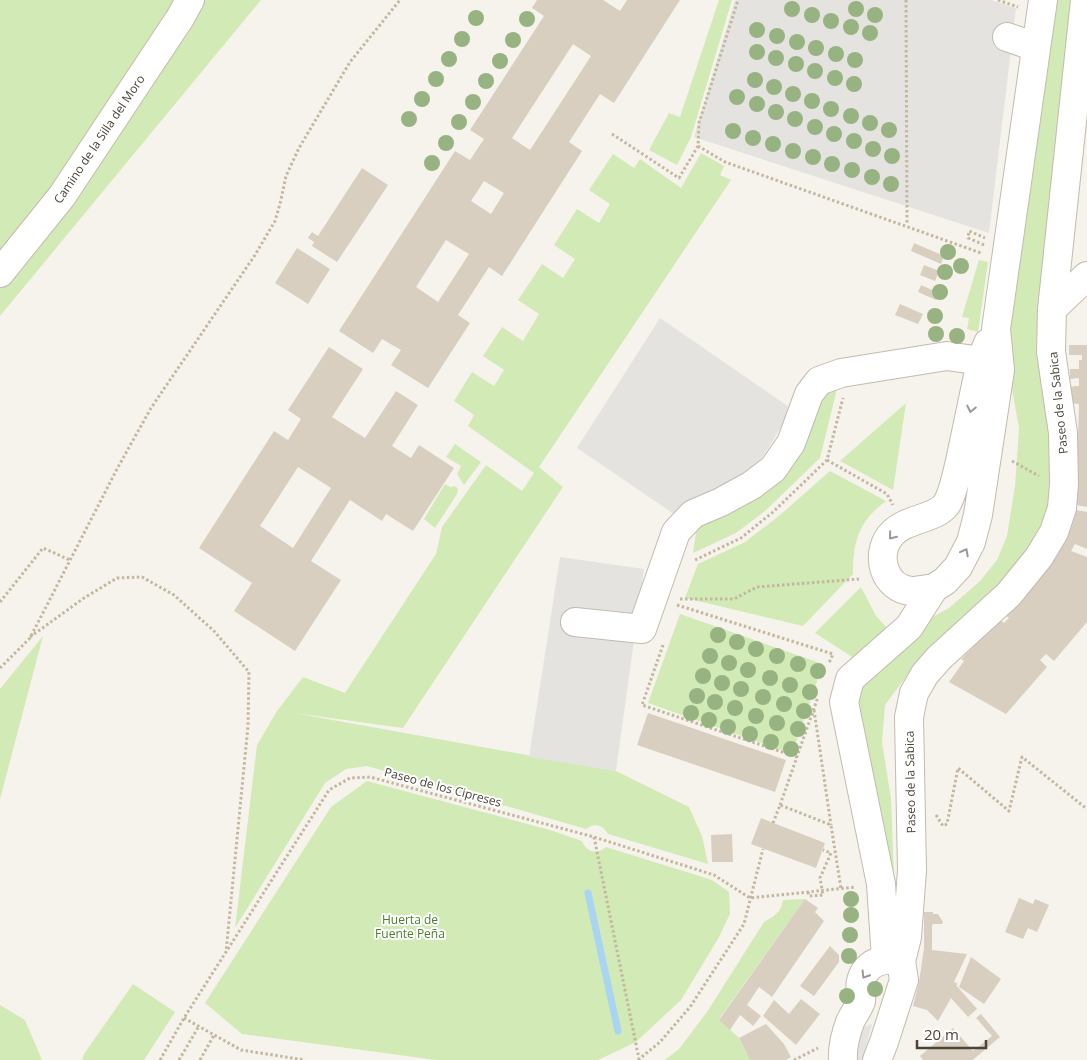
<svg xmlns="http://www.w3.org/2000/svg" width="1087" height="1060" font-family="'Open Sans',sans-serif">
	<style>
		.green { fill: #d2eab5 }
		.parking { fill: #e5e3e0 }
		.lines { fill: none; stroke-linecap: round; stroke-linejoin: round }
		.stream { stroke: #a9d4f2; stroke-width: 7 }
		.building { fill: #d8cfc1; fill-rule: evenodd }
		.minor-casing { stroke: #c2bbae; stroke-width: 30 }
		.path { stroke: #c4b79f; stroke-width: 3; stroke-dasharray: 2.5 2.5; stroke-linecap: butt }
		.minor { stroke: #fff; stroke-width: 28 }
		.tree { fill: #97b381 }
		.oneway { stroke: #9c9892 }
		.labels { text-anchor: middle; dominant-baseline: central; stroke-width: 4; stroke-linejoin: round; paint-order: stroke }
		.street-label { font-size: 12px; fill: #4b4439; stroke: #fff }
		.park-label { font-size: 12px; fill: #4a7f2a; stroke: #fff }
	</style>
	<rect width="100%" height="100%" fill="#f6f3ec"/>
	<!-- green -->
	<path class="green" d="M0,0h261l-261,316z
		M719,0h13l-41,137 -14,28 -28,-15 20,-37 11,4z
		M1049,0h26l-25,502 -7,24 -11,19 -33,39 -75,73 -22,25 -17,23 -3,37 9,57 3,80 -1,47 -36,-231 2,-10 70,-66 20,-11 31,-27 17,-21 10,-24 8,-50 4,-58 -18,-101z
		M701,153l23,13 -4,9 11,5 -192,287 24,20 -160,241 -109,-15 322,58 73,36 13,29 6,28 -100,-30c-5,-9 -14,-12 -22,-5l-219,-63 -21,3 -21,14 -90,145 22,-183 20,-34 26,-34 42,16 91,-139 6,-27 44,-62 36,26 12,-18 -66,-47 6,-11 -20,-14 18,-29 22,14 10,-16 -21,-14 19,-29 21,14 16,-27 -21,-14 24,-36 21,14 12,-19 -21,-14 23,-36 22,14 11,-19 -21,-14 24,-36 21,14 6,-9 41,29z
		M979,260l9,2 -10,70 -11,-3 2,-11 -7,-1z
		M837,389l-17,69 -55,53 -29,22 -43,20 4,-27 35,-14 23,-13 20,-16 45,-87z
		M906,403l-13,87 -53,-29z
		M455,444l26,18 -17,23 -7,-11 4,-8 -15,-9z
		M830,471l56,30c-27,20 -33,40 -33,73l-50,52 -118,-28 13,-34 47,-22 35,-27z
		M445,484l5,3 5,-1 3,3 -1,5 -22,34 -11,-9z
		M861,587l15,29 15,16 -31,30 -45,-29z
		M680,614l143,50 -31,90 -144,-51z
		M43,636l-43,163v-110z
		M367,781l183,49 32,11c4,11 15,14 24,6l106,33 17,12 1,22 -12,25 -37,61 -45,42 -38,18h-162l-194,-26 -37,-31 126,-196z
		M805,899l-86,120 20,19 11,22h-85l14,-11 28,-37 57,-90c11,-6 17,-10 19,-22z
		M133,984l42,28 -31,48h-62l2,-6z
		M0,1005l25,15 17,40h-42z"/>
	<!-- parking -->
	<path class="parking" d="M735,0h256l25,8 -27,225 -295,-96z
		M660,318l132,91 -30,49 -31,29 -54,29 -100,-68z
		M560,557l84,12 -28,202 -87,-14z
		M872,1024l-10,36h-6l3,-18 5,-15z"/>
	<g class="lines">
		<!-- stream -->
		<path class="stream" d="M588,893l30,138"/>
	</g>
	<!-- building -->
	<path class="building" d="M537,0h66l17,11 7,-11h53l-66,103 -14,-9 -31,48 13,9 -80,125 -13,-9 -31,48 12,8 -42,65 -37,-23 10,-15 -19,-11 -9,14 -34,-22 116,-180 15,9 14,-21 -14,-9 74,-114 -12,-8zM573,44l18,12 -61,94 -18,-12zM484,181l20,12 -13,21 -20,-13zM446,240l23,14 -31,48 -22,-15z
		M362,168l26,17 -51,77 -25,-16 2,-4 -6,-4 4,-6 6,4z
		M914,243l30,13 -3,8 -30,-13z
		M297,248l33,21 -22,35 -33,-21z
		M924,265l15,6 -4,10 -15,-6z
		M921,285l18,8 -3,7 -18,-8z
		M900,304l23,10 -5,10 -23,-9z
		M1069,345h18v162l-11,-2 3,-101 -8,-1 -4,-16 12,-1v-8l-9,1v-10h9v-9h3v-5h-13z
		M329,347l34,22 -31,48 33,21 31,-47 22,14 -26,41 19,12 8,-13 35,23 -41,63 -27,-17 -4,7 -32,-21 -39,61 30,19 -46,71 -61,-40 18,-28 -53,-35 75,-117 14,9 13,-21 -13,-9zM298,467l33,21 -38,60 -33,-22z
		M1076,510l11,2v37l-12,-5 -4,7 16,6v65l-33,39 -8,-7 -6,6 7,7 -41,47 -57,-32 15,-21 -3,-2 39,-39 4,3 5,-5 -4,-3 11,-12h4l32,-41 13,-22z
		M648,713l138,47 -11,32 -138,-47z
		M761,818l64,25 -9,25 -65,-24z
		M732,834l1,28h-21l-1,-27z
		M1019,898l14,6 2,-5 14,6 -12,27 -9,-4 -5,11 -18,-7z
		M805,899l13,9 -3,4 9,9 -52,76 -13,-10 -12,18 14,11 -8,10 -13,-11 -10,15 -11,-10z
		M924,912h9v2h5l5,8 -1,2h-9l-1,2v24l35,4 -13,28 4,2 -2,1 21,24 -9,8 -17,-19 -13,23 -11,-11 -14,-4 6,-24 5,-34z
		M830,946l9,9v7l-25,34 -14,-10z
		M971,957l30,22 -17,25 -25,-17z
		M801,999l19,15 -24,31 -33,-29 11,-16 15,14z
		M981,1014l19,23 -26,22 -2,1h-49l-3,-4 33,-28 20,23 19,-15 -16,-18z
		M766,1024l18,20 7,13 -5,3h-36l-11,-22z"/>
	<g class="lines">
		<!-- minor casing -->
		<g class="minor-casing">
			<path id="minor" d="M1007,37l29,10
				M0,273l62,-77 118,-178 10,-18
				M1052,309l35,-33
				M934,588c-7,1 -16,3 -23,3 -27,-3 -36,-35 -21,-55 14,-18 44,-16 56,-31 8,-12 14,-44 17,-58 6,-29 12,-57 18,-86l7,-18
				M575,622l67,7 34,-97 17,-18 28,-12 31,-17 21,-16 18,-26 18,-49 10,-13 22,-8 106,-17 34,5
				M886,959l-5,-75 -37,-182 6,-23 59,-52 25,-39 11,-7 13,-14 13,-25 7,-27 22,-145 -4,-41 47,-329
				M843,1060c-1,-13 3,-27 7,-38 3,-7 9,-14 11,-21 1,-6 -2,-14 0,-20 5,-19 23,-24 40,-20
				M877,1060l7,-18 20,-62 -3,-19 6,-24 5,-66 -3,-154 5,-24 11,-19 14,-16 70,-64 30,-37 15,-25 8,-24 2,-24 -1,-51 -12,-81 1,-43 33,-309"/>
		</g>
		<!-- path -->
		<path class="path" d="M906,0l1,225
			M998,0l20,7
			M612,134l67,44 19,-32 1,-23 39,-123
			M698,146l27,16 256,91
			M984,245l-16,-7 1,-7 16,7
			M827,460l60,34 6,11
			M1012,461l27,15
			M695,560l46,-22 32,-26 54,-52 16,-62
			M680,599h54l23,-12 102,-8
			M0,602l43,-54 27,12
			M677,605l156,49 -4,9
			M30,637l54,-39 33,-20 25,-1 32,18 40,36 35,41 -1,54 -22,226
			M663,645l-21,60 155,52
			M0,668l30,-30 87,-169 34,-61 104,-153 20,-34 5,-17 6,-28 13,-28 51,-86 50,-62
			M814,710l17,115
			M780,805l38,-108
			M936,815l7,11 4,-2 11,-56 51,43 13,-54 65,52
			M773,823l7,-18 51,20 10,64
			M594,837l45,222
			M808,892l1,4 14,-1 -3,-17 11,-25 -8,-3
			M184,1018l57,32 64,10
			M160,1060l24,-42 145,-228 21,-12 20,-1 224,60 120,38 36,23 106,-11
			M179,1060l20,-34
			M200,1060l14,-25
			M638,1060l22,-18 30,-35 54,-83 19,-75
			M794,1060l24,-12"/>
		<!-- minor -->
		<use href="#minor" class="minor"/>
	</g>
	<!-- trees -->
	<g class="tree">
		<circle cx="792" cy="9" r="8"/>
		<circle cx="856" cy="9" r="8"/>
		<circle cx="812" cy="15" r="8"/>
		<circle cx="875" cy="15" r="8"/>
		<circle cx="476" cy="18" r="8"/>
		<circle cx="527" cy="19" r="8"/>
		<circle cx="831" cy="21" r="8"/>
		<circle cx="851" cy="27" r="8"/>
		<circle cx="757" cy="30" r="8"/>
		<circle cx="870" cy="33" r="8"/>
		<circle cx="777" cy="36" r="8"/>
		<circle cx="462" cy="39" r="8"/>
		<circle cx="513" cy="40" r="8"/>
		<circle cx="797" cy="42" r="8"/>
		<circle cx="816" cy="48" r="8"/>
		<circle cx="757" cy="52" r="8"/>
		<circle cx="836" cy="54" r="8"/>
		<circle cx="776" cy="58" r="8"/>
		<circle cx="449" cy="59" r="8"/>
		<circle cx="855" cy="60" r="8"/>
		<circle cx="500" cy="61" r="8"/>
		<circle cx="796" cy="64" r="8"/>
		<circle cx="815" cy="71" r="8"/>
		<circle cx="835" cy="78" r="8"/>
		<circle cx="436" cy="79" r="8"/>
		<circle cx="755" cy="80" r="8"/>
		<circle cx="486" cy="81" r="8"/>
		<circle cx="854" cy="84" r="8"/>
		<circle cx="774" cy="87" r="8"/>
		<circle cx="793" cy="94" r="8"/>
		<circle cx="737" cy="97" r="8"/>
		<circle cx="422" cy="99" r="8"/>
		<circle cx="812" cy="101" r="8"/>
		<circle cx="473" cy="102" r="8"/>
		<circle cx="757" cy="104" r="8"/>
		<circle cx="831" cy="109" r="8"/>
		<circle cx="776" cy="112" r="8"/>
		<circle cx="851" cy="116" r="8"/>
		<circle cx="409" cy="119" r="8"/>
		<circle cx="795" cy="119" r="8"/>
		<circle cx="459" cy="122" r="8"/>
		<circle cx="870" cy="123" r="8"/>
		<circle cx="815" cy="127" r="8"/>
		<circle cx="889" cy="130" r="8"/>
		<circle cx="733" cy="131" r="8"/>
		<circle cx="834" cy="134" r="8"/>
		<circle cx="753" cy="138" r="8"/>
		<circle cx="854" cy="141" r="8"/>
		<circle cx="446" cy="143" r="8"/>
		<circle cx="773" cy="144" r="8"/>
		<circle cx="873" cy="149" r="8"/>
		<circle cx="793" cy="151" r="8"/>
		<circle cx="892" cy="156" r="8"/>
		<circle cx="813" cy="157" r="8"/>
		<circle cx="432" cy="163" r="8"/>
		<circle cx="832" cy="164" r="8"/>
		<circle cx="852" cy="170" r="8"/>
		<circle cx="872" cy="177" r="8"/>
		<circle cx="891" cy="184" r="8"/>
		<circle cx="948" cy="252" r="8"/>
		<circle cx="961" cy="266" r="8"/>
		<circle cx="945" cy="272" r="8"/>
		<circle cx="940" cy="292" r="8"/>
		<circle cx="935" cy="316" r="8"/>
		<circle cx="936" cy="334" r="8"/>
		<circle cx="957" cy="336" r="8"/>
		<circle cx="718" cy="635" r="8"/>
		<circle cx="737" cy="642" r="8"/>
		<circle cx="756" cy="649" r="8"/>
		<circle cx="710" cy="656" r="8"/>
		<circle cx="777" cy="656" r="8"/>
		<circle cx="729" cy="663" r="8"/>
		<circle cx="798" cy="664" r="8"/>
		<circle cx="748" cy="670" r="8"/>
		<circle cx="818" cy="671" r="8"/>
		<circle cx="703" cy="676" r="8"/>
		<circle cx="770" cy="678" r="8"/>
		<circle cx="722" cy="683" r="8"/>
		<circle cx="790" cy="685" r="8"/>
		<circle cx="741" cy="689" r="8"/>
		<circle cx="810" cy="692" r="8"/>
		<circle cx="697" cy="696" r="8"/>
		<circle cx="763" cy="697" r="8"/>
		<circle cx="715" cy="702" r="8"/>
		<circle cx="784" cy="704" r="8"/>
		<circle cx="735" cy="708" r="8"/>
		<circle cx="804" cy="711" r="8"/>
		<circle cx="691" cy="713" r="8"/>
		<circle cx="756" cy="716" r="8"/>
		<circle cx="709" cy="720" r="8"/>
		<circle cx="777" cy="723" r="8"/>
		<circle cx="728" cy="727" r="8"/>
		<circle cx="798" cy="729" r="8"/>
		<circle cx="750" cy="734" r="8"/>
		<circle cx="771" cy="742" r="8"/>
		<circle cx="791" cy="749" r="8"/>
		<circle cx="851" cy="899" r="8"/>
		<circle cx="851" cy="915" r="8"/>
		<circle cx="850" cy="935" r="8"/>
		<circle cx="849" cy="956" r="8"/>
		<circle cx="875" cy="989" r="8"/>
		<circle cx="847" cy="996" r="8"/>
	</g>
	<!-- one-way arrows -->
	<defs><path id="oneway-chevron" d="M-2-3.5L2.5 0L-2 3.5" fill="none" stroke-width="1.6" stroke-linecap="round" stroke-linejoin="round" transform="scale(1.25)"/></defs>
	<g class="oneway">
		<use href="#oneway-chevron" transform="translate(971 409) rotate(102)"/>
		<use href="#oneway-chevron" transform="translate(892 536) rotate(129)"/>
		<use href="#oneway-chevron" transform="translate(965 552) rotate(-62)"/>
		<use href="#oneway-chevron" transform="translate(865 975) rotate(122)"/>
	</g>
	<g class="labels">
		<!-- street labels -->
		<g class="street-label">
			<text transform="translate(99 139) rotate(-56)">Camino de la Silla del Moro</text>
			<text transform="translate(1058 403) rotate(-96)">Paseo de la Sabica</text>
			<text transform="translate(910 782) rotate(-91)">Paseo de la Sabica</text>
			<text transform="translate(443 787) rotate(15)">Paseo de los Cipreses</text>
		</g>
		<!-- park labels -->
		<g class="park-label">
			<text x="410" y="919">Huerta de<tspan x="410" dy="14">Fuente Peña</tspan></text>
		</g>
	</g>
	<!-- scale -->
	<path d="M917 1040v8h69v-8" fill="none" stroke="#4b4439" stroke-width="2.5"/>
	<text x="924" y="1040" font-size="15" fill="#4b4439" stroke="#ffffff" stroke-width="4" paint-order="stroke">20 m</text>
</svg>
